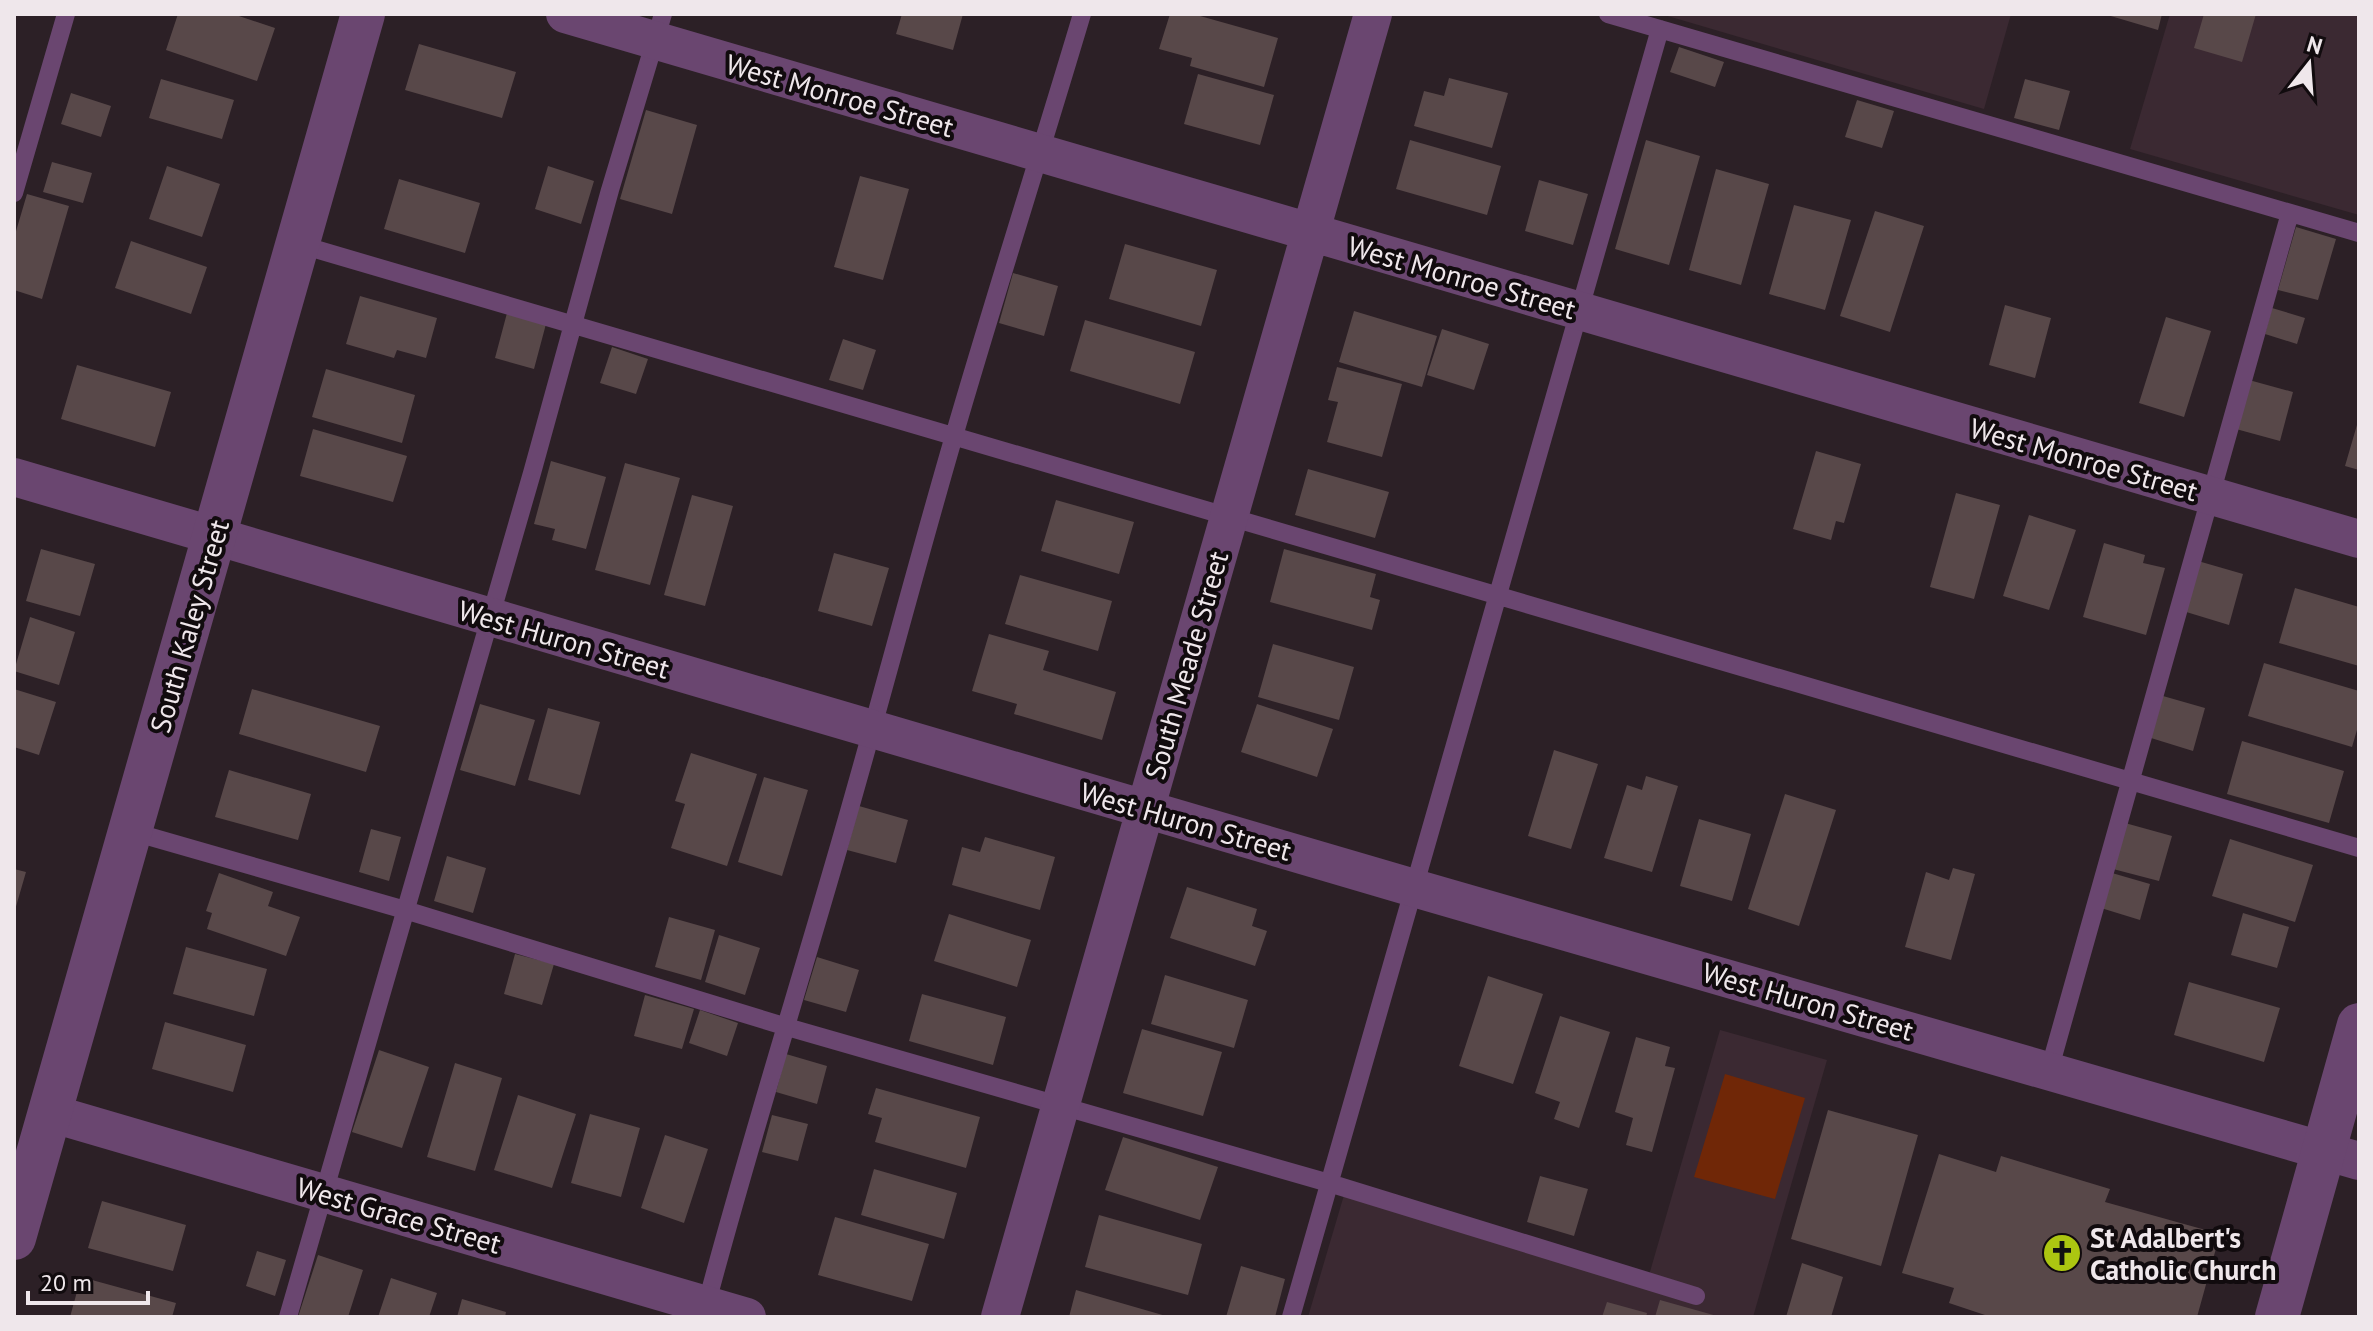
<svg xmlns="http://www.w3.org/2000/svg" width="2373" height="1331" font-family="'PT Sans',sans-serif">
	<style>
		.built { fill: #3b2932 }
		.green { fill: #702707 }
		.building { fill: #584849 }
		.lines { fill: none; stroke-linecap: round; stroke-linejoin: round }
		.service { stroke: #6a4670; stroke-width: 18 }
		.minor { stroke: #6a4670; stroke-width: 38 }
		.tertiary { stroke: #6a4670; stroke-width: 44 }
		.labels { text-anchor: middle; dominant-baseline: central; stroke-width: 8; stroke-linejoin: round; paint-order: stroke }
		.street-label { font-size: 28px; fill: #efe7eb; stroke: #110b0e }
		.poi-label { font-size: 28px; font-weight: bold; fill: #efe7eb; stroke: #110b0e; text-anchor: start }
	</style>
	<rect width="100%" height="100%" fill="#2c2026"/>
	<!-- built -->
	<path class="built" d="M1661,14h350l-27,95z
		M2170,14h189v201l-229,-66z
		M1720,1030l107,30 -74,257h-445l36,-122 301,94z"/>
	<!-- green -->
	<path class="green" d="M1725,1074l80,24 -30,101 -81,-22z"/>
	<!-- building -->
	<path class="building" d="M178,14h55l42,14 -18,53 -91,-31z
		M902,14h61l-10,36 -57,-16z
		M1170,14h23l85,24 -14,49 -74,-21 2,-8 -33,-9z
		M2104,14h58l-4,16z
		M2204,14h52l-14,48 -48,-14z
		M419,44l97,28 -14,46 -97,-28z
		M1679,47l45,15 -9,25 -45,-15z
		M1198,74l76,21 -14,50 -76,-21z
		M1449,78l59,15 -16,55 -78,-22 10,-35 20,5z
		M161,79l73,21 -12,39 -73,-21z
		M2025,79l45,12 -11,39 -45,-12z
		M71,93l40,13 -10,31 -40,-13z
		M1857,100l37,11 -12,37 -37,-11z
		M646,110l51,15 -25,89 -52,-15z
		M1410,140l91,26 -14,49 -91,-26z
		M1646,140l54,16 -31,109 -54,-16z
		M52,162l40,11 -9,30 -40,-11z
		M167,166l53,18 -18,53 -53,-18z
		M548,166l46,15 -13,43 -46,-15z
		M1716,169l53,15 -28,101 -52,-15z
		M860,176l49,13 -26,91 -49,-13z
		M399,179l81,24 -15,50 -81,-24z
		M1539,180l49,14 -15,51 -48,-14z
		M27,194l42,12 -27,93 -28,-9v-52z
		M1794,205l57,15 -26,90 -56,-16z
		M1875,211l49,15 -34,106 -50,-16z
		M2296,227l40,12 -18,61 -40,-10z
		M131,241l76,26 -16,47 -76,-26z
		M1125,244l92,26 -16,56 -92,-27z
		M1013,273l45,13 -14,50 -45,-13z
		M360,296l77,22 -11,40 -29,-8 -3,8 -48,-14z
		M2005,305l46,13 -16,60 -46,-13z
		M2272,308l33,10 -8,26 -32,-10z
		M1354,311l83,25 -15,51 -83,-25z
		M507,313l39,11 -12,45 -39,-11z
		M2166,317l45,14 -27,86 -45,-14z
		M1085,320l110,32 -15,52 -110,-33z
		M1442,329l47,15 -15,46 -47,-15z
		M843,339l33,11 -13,40 -34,-10z
		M612,347l36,12 -12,35 -36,-11z
		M77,365l94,27 -16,55 -94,-28z
		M1337,367l65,17 -20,73 -55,-15 11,-40 -10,-2z
		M326,369l89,26 -13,48 -90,-26z
		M2249,380l44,12 -13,49 -44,-12z
		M2359,418v52l-14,-4z
		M313,429l94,27 -14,46 -93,-26z
		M1816,451l45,13 -17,59 -8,-2 -5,19 -38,-11z
		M551,461l55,16 -20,72 -34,-9 3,-11 -21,-5z
		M625,463l55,15 -30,107 -55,-15z
		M1308,469l81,23 -14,46 -80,-23z
		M1956,493l44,12 -26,94 -44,-12z
		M692,495l41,11 -28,100 -41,-11z
		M1056,500l78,22 -15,52 -78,-23z
		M2029,515l47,15 -27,80 -46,-14z
		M2104,543l41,12 -2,8 22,5 -19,67 -63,-18z
		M41,549l54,15 -15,52 -54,-15z
		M1284,549l92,25 -6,23 10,3 -8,30 -102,-28z
		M834,553l55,15 -17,58 -54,-15z
		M2198,561l45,13 -14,51 -46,-14z
		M1020,575l92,26 -14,50 -93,-27z
		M2295,588l64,19v59l-80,-23z
		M30,617l45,15 -16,53 -45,-14z
		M989,634l60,17 -6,19 73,22 -14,48 -88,-26 3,-10 -45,-13z
		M1273,644l81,23 -15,53 -81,-23z
		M2264,663l95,28v32l-7,24 -104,-31z
		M14,689l42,13 -17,53 -25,-8z
		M252,689l128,37 -14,46 -127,-38z
		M2163,696l42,12 -12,43 -42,-13z
		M480,704l55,16 -20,66 -55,-16z
		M1257,704l76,25 -16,48 -76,-25z
		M548,708l52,14 -20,73 -52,-15z
		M2242,741l102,30 -15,52 -102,-29z
		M1554,750l44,14 -27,85 -43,-13z
		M691,753l66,21 -30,92 -56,-18 14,-44 -10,-3z
		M229,770l82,24 -13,46 -83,-23z
		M1646,776l32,10 -26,86 -48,-14 23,-73 15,5z
		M764,777l44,13 -26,86 -44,-14z
		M1785,794l51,16 -37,116 -51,-17z
		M859,806l49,14 -12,43 -49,-13z
		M1699,819l52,15 -19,67 -52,-15z
		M2125,823l47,13 -13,45 -46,-12z
		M371,829l30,8 -12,44 -30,-9z
		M985,837l70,20 -15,53 -88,-25 10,-38 18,5z
		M2230,839l83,26 -18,57 -83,-26z
		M447,856l39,12 -13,45 -39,-12z
		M1953,868l22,6 -24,86 -46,-13 21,-75 23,8z
		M14,869l12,3 -11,38h-1z
		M219,873l54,19 -5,14 32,11 -14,39 -79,-27 5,-16 -6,-2z
		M2112,873l38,11 -10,36 -39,-12z
		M1187,887l70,22 -5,17 15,5 -12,35 -85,-28z
		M2243,913l46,14 -12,41 -46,-13z
		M949,914l82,26 -14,47 -83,-26z
		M669,917l46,13 -14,50 -46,-13z
		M719,935l41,13 -15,47 -40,-13z
		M186,947l81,22 -13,47 -81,-22z
		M515,954l39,10 -12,41 -38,-11z
		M817,957l42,13 -13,42 -42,-12z
		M1165,975l83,25 -14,48 -83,-24z
		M1488,976l55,18 -30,90 -54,-18z
		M2189,982l91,26 -16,54 -90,-27z
		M922,994l84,23 -13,48 -84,-24z
		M645,995l49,14 -12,40 -48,-13z
		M700,1010l38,13 -11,33 -38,-13z
		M1560,1016l50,16 -31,96 -25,-9 6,-17 -25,-9z
		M165,1022l81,23 -13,47 -81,-23z
		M1142,1029l80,23 -19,64 -80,-23z
		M1636,1037l34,10 -5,19 10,2 -23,84 -26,-7 7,-27 -18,-6z
		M379,1050l50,17 -27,81 -50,-16z
		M786,1054l41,12 -10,38 -41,-12z
		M455,1063l47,15 -27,93 -48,-14z
		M876,1088l104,29 -14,51 -91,-26 7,-24 -14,-4z
		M518,1095l58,19 -24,74 -58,-18z
		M1828,1110l90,25 -37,131 -90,-27z
		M590,1114l50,14 -19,69 -50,-14z
		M772,1115l36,9 -10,37 -36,-9z
		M665,1135l43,14 -24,74 -43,-15z
		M1123,1137l95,30 -18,53 -95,-30z
		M1939,1154l57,18 5,-16 109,33 -5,13 115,32 -23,83h-206l-42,-14 5,-15 -52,-15z
		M874,1169l83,24 -13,46 -83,-24z
		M1540,1176l48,13 -14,47 -47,-14z
		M102,1201l84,24 -13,46 -85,-23z
		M1099,1215l103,29 -14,51 -103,-28z
		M835,1217l94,27 -17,57 -94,-26z
		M257,1251l29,9 -11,36 -29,-10z
		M318,1255l45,15 -15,47h-50z
		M1802,1263l41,14 -12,40h-45z
		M1241,1266l44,13 -10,38h-49z
		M81,1277l95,26 -4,14h-102z
		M391,1278l46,15 -8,24h-51z
		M1076,1290l90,26v1h-97z
		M462,1299l44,13 -1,5h-48z
		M1660,1300l57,16v1h-62z
		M1607,1302l40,11 -1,4h-44z"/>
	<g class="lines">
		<!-- service -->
		<path class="service" d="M1608,14l751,219
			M14,193l52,-179
			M298,244l2061,604
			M130,831l275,79 382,117 542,156 367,113
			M2049,1071l241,-858
			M705,1310c39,-148 85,-295 128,-443 42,-143 79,-287 121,-431 41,-141 86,-281 128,-422
			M288,1317l244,-844 78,-283 53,-176
			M1291,1317l369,-1288"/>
		<!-- minor -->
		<path class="minor" d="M565,14l1794,525
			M14,477l1400,411 945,273
			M50,1113l697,204
			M1000,1317l373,-1303"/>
		<!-- tertiary -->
		<path class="tertiary" d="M14,1238l349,-1224
			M2277,1317l82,-292"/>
	</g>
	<!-- icons -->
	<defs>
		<g id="church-disc" transform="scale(2)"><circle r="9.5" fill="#acc611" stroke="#110b0e"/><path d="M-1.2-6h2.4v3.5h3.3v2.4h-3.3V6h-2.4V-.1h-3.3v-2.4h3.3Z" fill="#111"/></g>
	</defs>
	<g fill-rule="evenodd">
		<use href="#church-disc" x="2062" y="1253"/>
	</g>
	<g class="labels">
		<!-- street labels -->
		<g class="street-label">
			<text transform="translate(840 95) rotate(16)">West Monroe Street</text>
			<text transform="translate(1462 277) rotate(16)">West Monroe Street</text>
			<text transform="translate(2084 459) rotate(16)">West Monroe Street</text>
			<text transform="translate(189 626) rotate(-74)">South Kaley Street</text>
			<text transform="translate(564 639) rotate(16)">West Huron Street</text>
			<text transform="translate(1186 665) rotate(-74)">South Meade Street</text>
			<text transform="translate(1186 821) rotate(16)">West Huron Street</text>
			<text transform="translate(1808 1001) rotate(16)">West Huron Street</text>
			<text transform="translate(399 1215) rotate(16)">West Grace Street</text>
		</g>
		<!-- poi labels -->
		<g class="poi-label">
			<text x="2090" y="1237">St Adalbert's<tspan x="2090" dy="32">Catholic Church</tspan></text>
		</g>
	</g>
	<!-- border -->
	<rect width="2373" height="1331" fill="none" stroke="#efe7eb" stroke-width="32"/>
	<!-- north arrow -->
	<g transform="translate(2309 64) rotate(17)" stroke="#110b0e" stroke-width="6" paint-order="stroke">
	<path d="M0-6L14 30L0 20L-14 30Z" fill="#efe7eb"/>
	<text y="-12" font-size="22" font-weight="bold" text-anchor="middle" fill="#efe7eb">N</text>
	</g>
	<!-- scale -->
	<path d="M28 1291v12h120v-12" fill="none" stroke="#efe7eb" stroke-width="4"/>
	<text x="40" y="1291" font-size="24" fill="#efe7eb" stroke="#110b0e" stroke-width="6" paint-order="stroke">20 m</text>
</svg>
